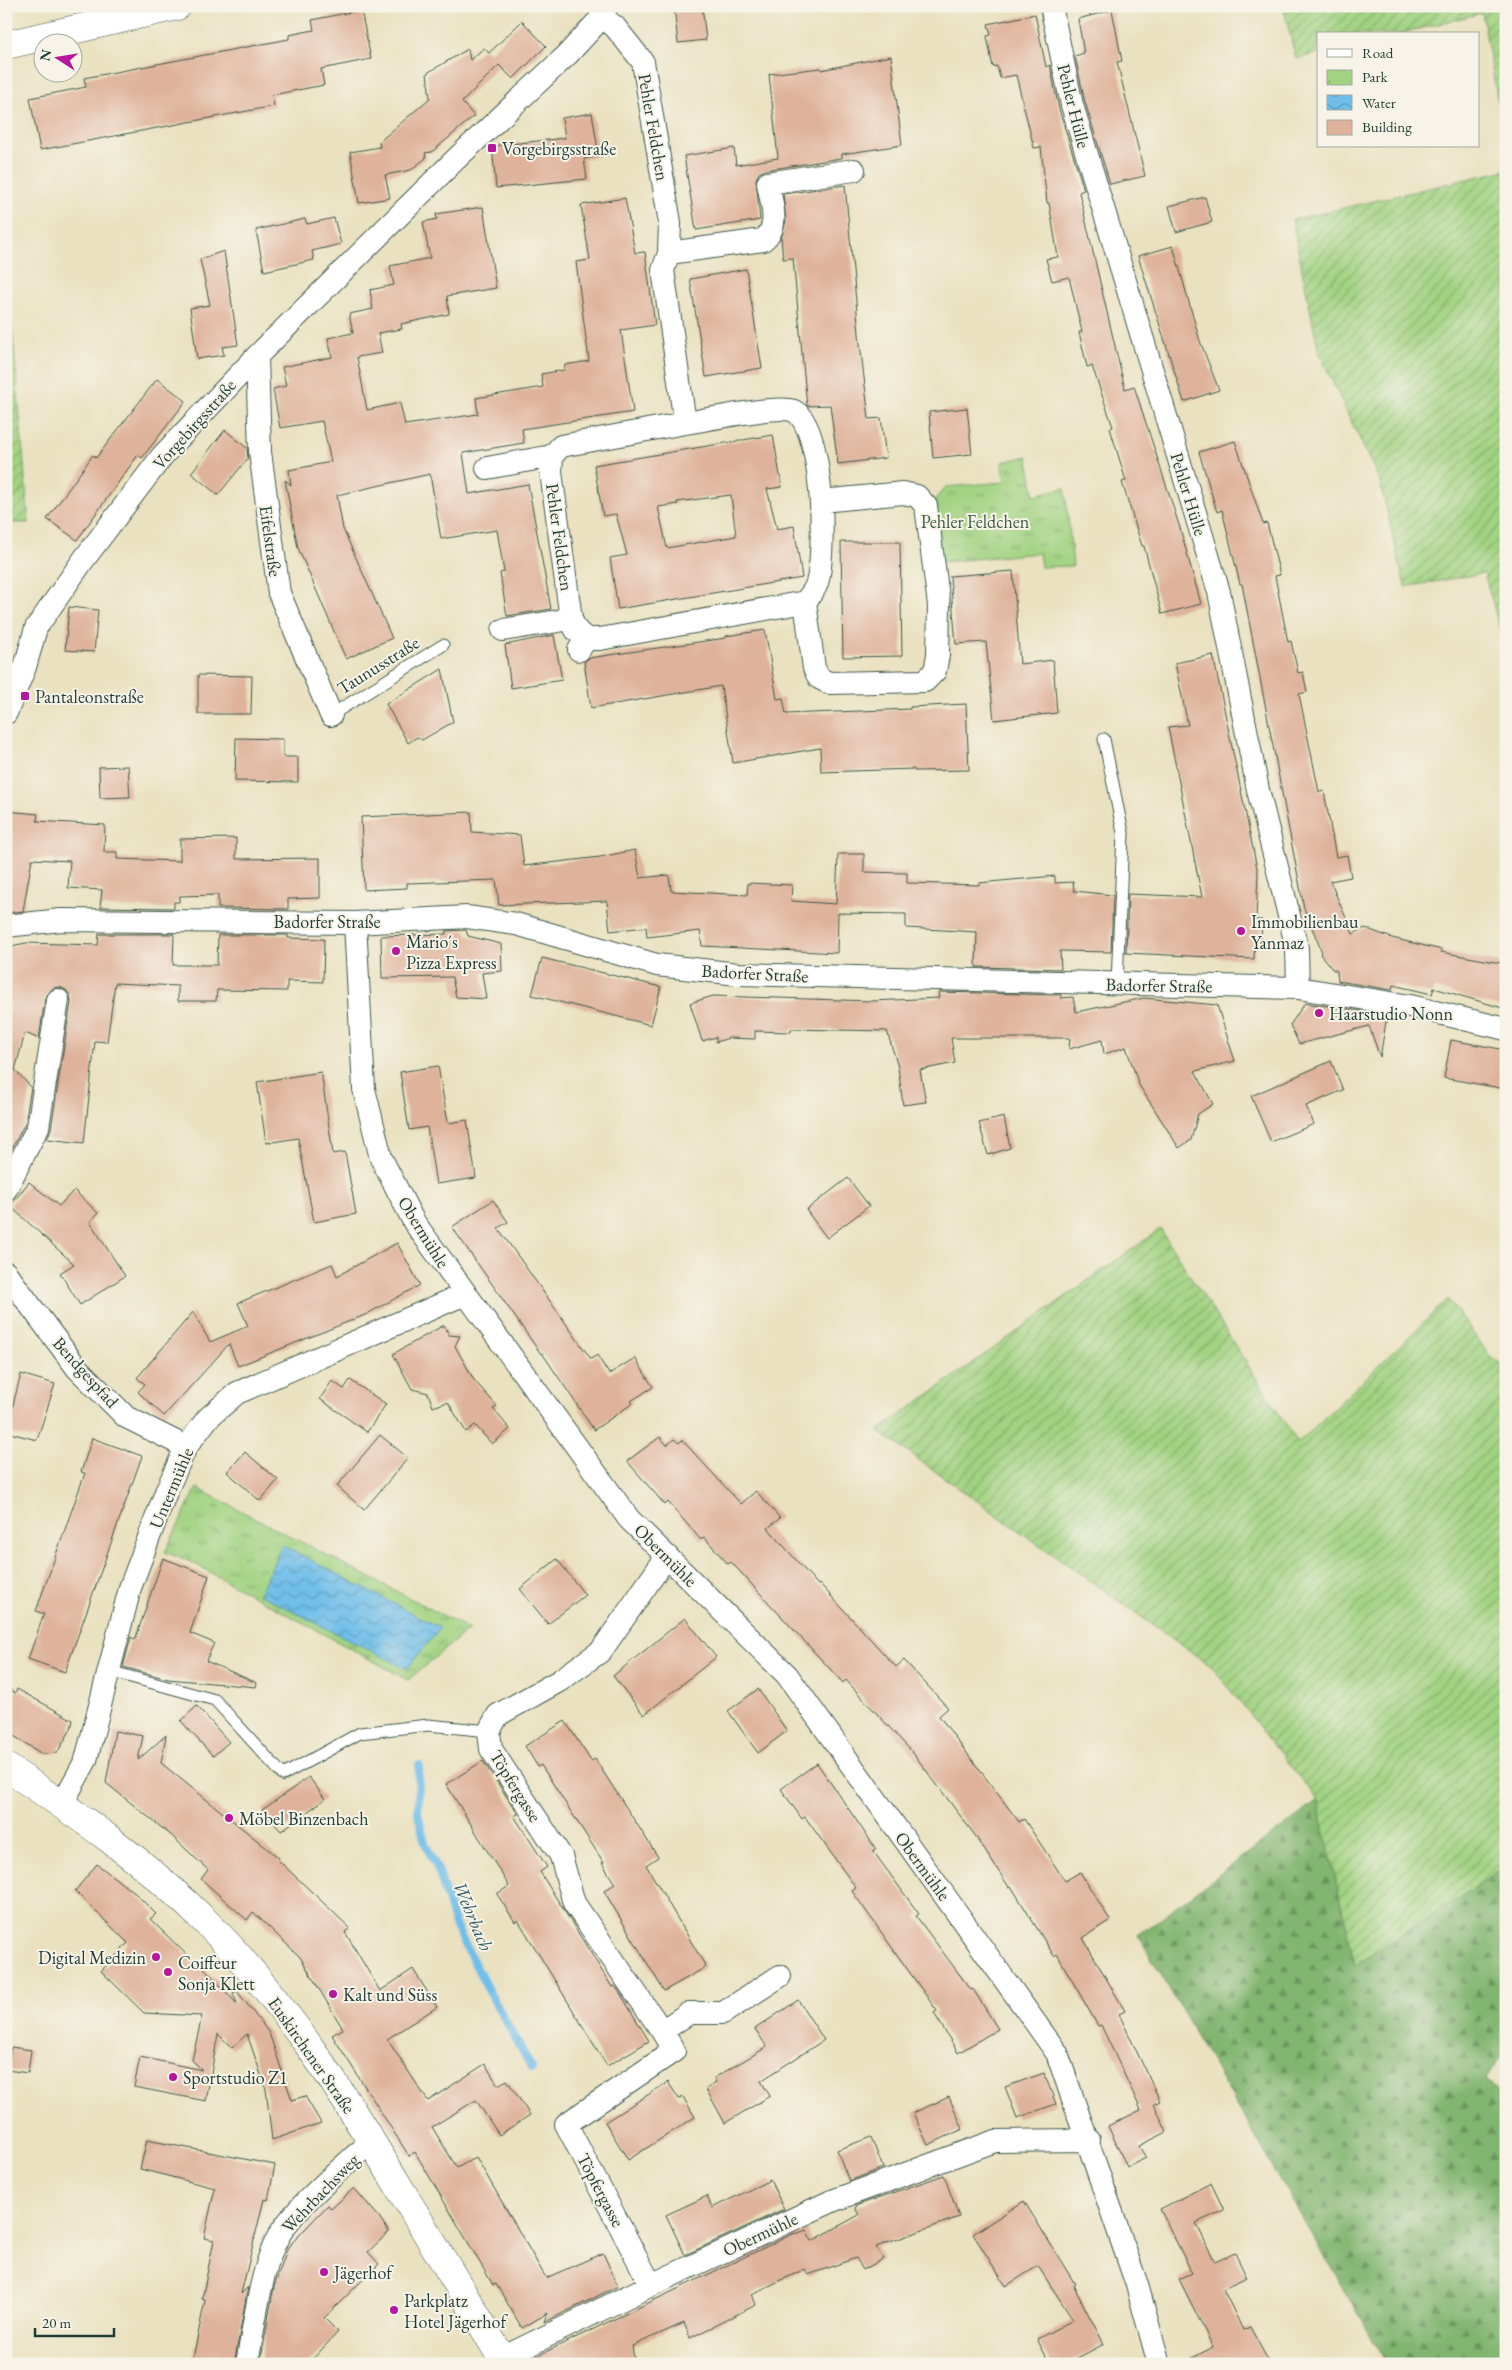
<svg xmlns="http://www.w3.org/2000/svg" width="1512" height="2370" font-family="'EB Garamond',serif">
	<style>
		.forest { fill: url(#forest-firs); stroke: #507952 }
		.park { fill: url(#park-tufts); stroke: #60885b }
		.garden { fill: url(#garden-furrows); stroke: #60885b }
		.water { fill: url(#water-waves); stroke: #477e8f }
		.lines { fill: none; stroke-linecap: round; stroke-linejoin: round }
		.stream { stroke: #6fbeea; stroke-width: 8 }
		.building { fill: #dfb39b; fill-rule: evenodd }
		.service-casing { stroke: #3d5649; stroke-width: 13 }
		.minor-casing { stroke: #3d5649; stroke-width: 24 }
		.secondary-casing { stroke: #3d5649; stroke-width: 29 }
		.service { stroke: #fff; stroke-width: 11 }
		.minor { stroke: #fff; stroke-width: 22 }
		.secondary { stroke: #fff; stroke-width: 28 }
		.poi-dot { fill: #b5179e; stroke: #f7f3e8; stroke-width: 2 }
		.labels { text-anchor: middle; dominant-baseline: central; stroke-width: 4; stroke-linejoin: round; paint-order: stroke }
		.street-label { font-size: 18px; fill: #1f3d34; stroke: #f7f3e8 }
		.poi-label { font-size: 18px; fill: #1f3d34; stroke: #f7f3e8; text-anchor: start }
		.park-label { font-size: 18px; fill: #395b44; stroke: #f7f3e8 }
		.water-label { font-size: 19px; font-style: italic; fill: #335d62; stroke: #f7f3e8 }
	</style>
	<defs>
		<pattern id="forest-firs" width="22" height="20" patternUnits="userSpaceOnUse" patternTransform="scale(1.25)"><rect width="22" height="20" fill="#81b570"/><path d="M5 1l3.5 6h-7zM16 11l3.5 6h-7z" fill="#69945d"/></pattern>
		<pattern id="park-tufts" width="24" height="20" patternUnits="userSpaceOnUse" patternTransform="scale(1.25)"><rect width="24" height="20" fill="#a2d382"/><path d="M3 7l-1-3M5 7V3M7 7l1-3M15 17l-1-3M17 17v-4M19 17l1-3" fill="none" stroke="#83ac6b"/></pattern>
		<pattern id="garden-furrows" width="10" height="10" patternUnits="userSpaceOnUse" patternTransform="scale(1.25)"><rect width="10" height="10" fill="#a2d382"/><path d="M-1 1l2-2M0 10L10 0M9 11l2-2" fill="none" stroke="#83ac6b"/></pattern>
		<pattern id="water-waves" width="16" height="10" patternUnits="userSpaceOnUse" patternTransform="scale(1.25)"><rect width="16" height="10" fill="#6fbeea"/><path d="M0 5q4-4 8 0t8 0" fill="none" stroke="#5b9cbe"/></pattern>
	</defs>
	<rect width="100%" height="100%" fill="#f7f3e8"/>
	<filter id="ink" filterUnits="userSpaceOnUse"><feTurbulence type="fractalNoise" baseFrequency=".02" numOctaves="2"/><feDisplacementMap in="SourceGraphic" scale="10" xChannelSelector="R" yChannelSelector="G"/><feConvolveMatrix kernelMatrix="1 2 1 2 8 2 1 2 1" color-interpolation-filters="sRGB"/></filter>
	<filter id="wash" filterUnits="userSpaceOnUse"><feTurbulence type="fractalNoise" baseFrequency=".0096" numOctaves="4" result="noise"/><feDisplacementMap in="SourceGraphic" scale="20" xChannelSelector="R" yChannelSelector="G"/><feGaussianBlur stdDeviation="1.12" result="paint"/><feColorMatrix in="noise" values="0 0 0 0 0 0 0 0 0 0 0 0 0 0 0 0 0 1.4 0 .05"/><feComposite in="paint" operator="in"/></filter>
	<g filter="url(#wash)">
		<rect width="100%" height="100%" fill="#e9e1bf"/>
		<!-- forest -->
		<path class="forest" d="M1318,1801l37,164 151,-98v182l-20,30 20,24v261h-119l-249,-429z"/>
		<!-- park -->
		<path class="park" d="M1028,456l6,39 31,-7 8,78 -32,1 -2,-14 -98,9 -6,-63 11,-12 59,-5 -3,-20z
			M197,1488l272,141 -61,51 -215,-117 -28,-11z"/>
		<!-- garden -->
		<path class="garden" d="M1283,6h223v141l-24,-134 -84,21h-80v19l-22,6z
			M1506,170v479l-22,-76 -79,14 -25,-105 -61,-129 -27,-133z
			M6,256l23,267h-23z
			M1160,1229l138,214 150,-144 41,56 17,13v499l-151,98 -37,-164 -107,-135 -333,-235z"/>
		<!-- water -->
		<path class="water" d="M282,1545l158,83 -33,41 -148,-75z"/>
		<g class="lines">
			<!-- stream -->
			<path class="stream" d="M419,1765l-1,49 7,29 13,27 17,55 32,63 45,80"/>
		</g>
		<g id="blocks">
			<!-- building -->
			<path class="building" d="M674,6h28l4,34 -28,3z
				M361,10l10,49 -50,10 3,16 -52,10 2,11 -234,44 -10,-52 56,-11 -2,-9 205,-39v-4l25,-5 -2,-10z
				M1112,10l10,51 -5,1 28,114 -35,8 -25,-82 -10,-46 9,-3 -6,-34z
				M1035,14l11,53 4,-2 9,44 25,81 -5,2 46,197 9,-3 46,142 21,76 -39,10 -18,-68h-2l-20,-64 4,-1 -16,-53 3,-1 -21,-61 -5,1 -8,-35h3l-13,-55 -17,4 -6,-22 12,-2 -9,-54h-2l-6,-56 -7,1 -18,-73 -16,3 -3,-12 -4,1 -3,-15 -3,-16 4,-1 -3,-11z
				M522,21l24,25 -33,33 -14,-14 -37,37 12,14 -42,36 -7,1 1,5 -15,12 -26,5 5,23 -31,5 -9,-51 30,-5 -1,-5 51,-44 -3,-25 41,-24 2,11 14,-12 5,5z
				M891,56l11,89 -60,9v4l-76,12 -7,3 -3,6 4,41 -64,10 -12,-74 50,-8 2,17 42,-7 -9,-84 52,-6v2z
				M592,113l7,43 -15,3 3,20 -91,9 -4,-42 73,-8 -3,-20z
				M845,185l15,159 9,75 12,-1 5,40 -48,6 -8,-59 -23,1 -14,-148 -10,1 -2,-21 5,-17 -3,-27z
				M1205,197l7,25 -36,10 -7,-26z
				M625,198l10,55 10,-1 10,73 -34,5 12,82 -111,17 2,14 -61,10 6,41 59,-10 23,125 -44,7 -7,-43 4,-1 -7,-42 -56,9 -11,-65 -93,21 6,34 49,109 -46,21 -48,-111 -13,-68 6,5 -2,-15 42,-8 -9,-41 -42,7 -7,-39 13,-3 -4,-19 50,-10 -4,-19 25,-5 -4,-19 24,-5 -3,-19 24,-5 -4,-19 40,-8 -7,-36 14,-3 -1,-5 47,-7 13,81 -49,8 2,18 -48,10 1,5 -24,4 4,20 -25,4 10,53 33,-7 5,22 73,-11 -2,-16 67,-11 -2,-13 23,-4 1,-5 24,-4 -13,-99 14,-2 -9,-55z
				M334,218l7,26 -29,7 2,9 -50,11 -8,-41 49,-11 2,5z
				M1173,246l27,95 19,49 -35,12 -46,-146z
				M224,251l14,94 -16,2 2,8 -27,4 -7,-51 20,-3 -10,-46z
				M746,269l16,99 -56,9 -16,-98z
				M157,379l29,22 -44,57 -4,-3 -61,85 -30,-21 46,-64 3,3z
				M967,408l5,46 -39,4 -4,-46z
				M225,430l22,18 1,10 -30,37 -27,-22z
				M773,435l9,52 -15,2 10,40 17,-3 8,52 -184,31 -8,-51 17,-3 -11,-41 -13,2 -9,-51zM731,495l5,41 -69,12 -9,-41 20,-3 -1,-2z
				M1235,441l28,83 4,-1 13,52 -5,1 13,66 3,-1 7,32 5,-1 4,20 -8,2 20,98 5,-1 12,66 11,-2 4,22 -21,4 23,53 12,-6 27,10 50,12 -1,2 65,12v45l-72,-21 -2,6 -39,-9 -1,5 -54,-9 -1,-10 -5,-2 -12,-15 2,-2 -18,-44 -62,-324h-2l-18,-74 -5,2 -18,-60z
				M841,542h59l2,114 -59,1z
				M1013,571l7,93 33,-4 4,53 -63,7 -8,-78 -30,2 -6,-68z
				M69,607l29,3 -4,42 -29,-2z
				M765,630l12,69 6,-1 3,16 124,-5v-2l56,-3 3,66 -55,1v-2l-93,3 -1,-24 -87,15 -12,-77 -130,22 -7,-46 5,-4 137,-20v-2z
				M554,635l8,45 -51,8 -6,-43z
				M1213,655l45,218 -2,47h6l-1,20 -6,-1 -1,20 -128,-6 2,-59 74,3 -34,-170 20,-2 -13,-62z
				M442,669l11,53 -31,18 -5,-3 -9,6 -22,-39z
				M198,675l54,1 -1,38h-53z
				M236,738l47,1v18h15v25l-63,-1z
				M128,766l2,31 -30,1 -1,-31z
				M6,811l32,3 -1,7 68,4 -1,27h13v7l63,2v-22l56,-1v21l84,-1v40l-32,1v10l-70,-1v-13l-38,1 -1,6h-5v6l-74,-1 2,-17 -34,-2 2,-27 -38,-2 -9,52 -17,2z
				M471,812l1,20 48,3 4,31 76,-9 35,-7 5,28 29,-3 2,16 76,4 1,-12 44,2 -1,16 45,3 2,-50h26v18l43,1v10l72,2v-2l76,-7v7l18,-1 1,9 39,4 -2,57 -51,-1 1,18 -85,-2 1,-35 -71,-4v-14l-68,-1 -1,40 -135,-7 -2,-15 -53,6 -1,-10 -36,4 -3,-30 -108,4 -3,-25 -89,3v5l-43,2 -3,-73z
				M466,930l2,6 33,8 1,27 -20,2 4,26 -30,-2 -4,-20 -70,1 -1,-42 65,-2v-3z
				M99,934h75l-1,31h44l1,-30h70v3l36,1 -1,43 -36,-1v10l-70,-1 -1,11h-38v-15l-63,-3 -8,59 -12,-1 -11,102 -37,-4 4,-10 20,-127 -1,-7 -4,-5 -6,-3 -7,1 -8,10 -6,41 -14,-6 -10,37 16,17 -6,36 -19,37v-213l20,-4 72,2z
				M542,958l119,29 -10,38 -119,-30z
				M938,992l123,3v3l12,-1 3,15 68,-14 73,7 18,56 -40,10 18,33 -15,10 -7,26 -12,8 -40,-63 -13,-38 -22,7 -2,-14 -33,9 1,-11h-119l4,25 -35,7 6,32 -23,3 -5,-38 -11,-36 -96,-2v3l-36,-1v8l-26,-1 -13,4v-5l-14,4 -12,-38 23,-7 159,5 67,-3z
				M1305,1003l37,5 59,10 -15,4 -6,35 -11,-31 -70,18 -9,-19z
				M1451,1040l55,10v39l-62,-11z
				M1331,1061l12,29 -37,16 8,18 -43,18 -20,-46z
				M438,1066l10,57 19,-3 9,58 -40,6 -9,-57 -18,3 -9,-58z
				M321,1072l12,82 12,-2 11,62 -42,8 -16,-84 -32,5 -9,-61z
				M1004,1117l6,31 -22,7 -9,-32z
				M848,1178l21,28 -42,32 -21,-28z
				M29,1182l30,24 15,-16 24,23 -8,9 35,54 -45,29 -20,-32 14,-9 -64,-58z
				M493,1200l15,22 -10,6 93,131 6,-4 12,19 26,-16 18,29 -22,14 2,2 -39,27 -52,-77 -1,1 -89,-127z
				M397,1243l23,42 -55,30 -127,51 -9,-22 -65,72 -26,-24 7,-8 -8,-6 56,-66 17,30 38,-16 -10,-23 94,-39 5,12z
				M444,1325l5,10 11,1 -5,10 19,34 23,26 -4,3 17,20 -18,15 -17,-19 -9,7 -18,-30 -15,5 -5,-14 -16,-4 -19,-35z
				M21,1374l34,10 -18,56 -31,-8z
				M350,1380l36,24 -19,28 -47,-33 12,-18 12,8z
				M380,1435l28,23 -44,52 -27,-24z
				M660,1437l7,8 7,-6 5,4 3,-3 59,64 15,-13 24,27 -12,10 50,57 2,-1 76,83 8,-7 44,48 -9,8 80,106 5,-3 41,62 15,-9 30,48 -27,18 42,73 -6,3 41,87 -6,3 13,28 -28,14 7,12 -19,9 -19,-41 33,-16 -40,-85 -3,1 -41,-72 -3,2 -43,-70 -2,1 -35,-53 -61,-81 -67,-73 -3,3 -112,-121 -3,2 -24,-27 -3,3 -33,-38 -3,3 -38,-44z
				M92,1438l50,18 -77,216 -37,-13 16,-45 -8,-3 49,-138 -4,-1z
				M245,1452l33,28 -18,21 -33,-29z
				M163,1558l46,18 -19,57 24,10 -8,18 51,22 -1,4 -88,-8 -45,-12 8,-30 4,3z
				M557,1559l28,36 -37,29 -28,-35z
				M685,1618l31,39 -72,58 -31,-39z
				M6,1687l9,6 2,-4 56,31 -2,9 -14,24 -15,1 -36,-23z
				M758,1689l29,42 -29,22 -30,-42z
				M197,1706l32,36 -16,14 -32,-35z
				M565,1721l26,40 4,-2 63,98 -12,8 60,102 -42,24 -60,-100 11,-7 -13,-21h2l-63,-98 -3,2 -13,-21z
				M115,1731l28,5 -5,24 28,-25 -5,28 118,95 -1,2 72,68 -5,4 35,59 33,-22 24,38 -50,32 41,62 57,-37 13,21 9,-5 23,35 -31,20 -23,-35 -44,27 25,41 19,-11 70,121 57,-25 15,33 -73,36 3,-9 -26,15 -26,-44 -3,1 -78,-133 -6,4 -77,-121 11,-6 -43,-72 -47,-45 -6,8 -46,-41 7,-9 -36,-34 -66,-53z
				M483,1761l35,53 -4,2 33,51 -7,5 72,115 3,-1 5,7 29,48 -42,25 -89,-146 -3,2 -18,-28 12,-8 -63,-102z
				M817,1763l59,86 -3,2 46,63 -3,2 55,74 2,-1 25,40 -40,24 -24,-40 3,-2 -85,-120 4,-3 -51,-71 -3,2 -21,-30z
				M309,1777l16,22 -44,32 -19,-21z
				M97,1864l32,25 1,-1 26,26 -6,5 44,43 3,-2 40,44 -4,-11 4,-2 32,42 23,67 13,-4 16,27 -49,17 -6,-51 -19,-55 -15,14 -14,-14 -12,67 -72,-14 6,-30 62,13 -10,-10 10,-44 -58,-3 -43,-42 27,-28 -53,-52z
				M798,2000l26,40 -63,41 9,15 -45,27 -19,-34 10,-6 -2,-5 53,-31 -12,-18z
				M11,2047l20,3 -3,23 -21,-3z
				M1044,2073l12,31 -39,14 -12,-31z
				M668,2082l11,17 4,-2 12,20 -67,43 -23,-38z
				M949,2097l14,32 -35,16 -15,-32z
				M871,2137l12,31 -34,13 -12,-31z
				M147,2140l128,25 -7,35 -4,-1 -23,95 7,-7 -14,77h-42l13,-64 -3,-1 12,-59 -10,-2 11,-50 -75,-19z
				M944,2175l15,42 -83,30 7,12 -20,11 -7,-12 -48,17 -3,-6 -53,25 4,11 -66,33 -6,-15 -52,23 3,18h-100l2,-8 258,-123 1,1 10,-4 6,11 47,-26 -4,-7 3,-3z
				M770,2180l14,29 -99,46 -19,-40 41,-19 5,12z
				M1211,2183l13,27 -28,13 19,39 20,-9 12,25 -24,11 20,41 7,-3 20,37h-89l32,-17 -34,-68 13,-6 -32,-64z
				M354,2188l26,30 9,14 -21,20 11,12 -55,54 14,14 -30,32h-48l14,-77 14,-40 40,-42 3,4z
				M1024,2201l51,83 -2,1 31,59 -38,20h-16l-13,-25 36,-19 -35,-54 -32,20 -33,-52z"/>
		</g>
	</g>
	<g filter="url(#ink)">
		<use href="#blocks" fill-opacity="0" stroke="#3d5649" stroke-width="1"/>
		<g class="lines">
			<!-- service casing -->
			<g class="service-casing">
				<path id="service" d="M331,715l112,-70
					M1104,739l19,94 -6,151
					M109,1671l106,29 68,75 77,-42 68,-8 61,6"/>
			</g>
			<!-- minor casing -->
			<g class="minor-casing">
				<path id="minor" d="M1051,6l21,99 147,487 39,198 39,158 1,40
					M669,253l94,-13c18,-14 8,-37 5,-57l86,-13
					M257,356l3,96 19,141 52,122
					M487,468l65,-12
					M805,602l9,66 5,10 10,5 96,-2 10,-10 3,-16 1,-50 -13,-99 -9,-10 -14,-3 -81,8
					M503,630l68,-11
					M586,639h14l205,-37c4,-5 10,-12 12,-19 9,-30 7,-156 -23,-172 -14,-7 -89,9 -109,12
					M579,650l7,-11 -10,-9 -5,-11 -20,-147 1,-16 9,-10 124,-23 -22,-153 6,-17 1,-30 -27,-161 -28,-35 -13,-10
					M6,713l19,-46 11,-39 48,-69 79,-104 94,-99 199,-197 111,-104 35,-38 5,-11
					M355,923l9,166 17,69 33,64 215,297 158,156 270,378 80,232 22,79
					M6,926l55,-6 294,3 112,-6 49,7 141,41 81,9 560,14 112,18 96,23
					M6,1189l32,-62 20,-127
					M6,1273l71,95 49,49 60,30
					M62,1804l24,-44 44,-172 36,-96 20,-45 22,-29 29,-25 228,-99
					M662,2031l-88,-128 -13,-47 -70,-107 -2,-18 9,-16 61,-34 42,-30 66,-95
					M651,2285l-85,-161 108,-73 -12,-20 27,-18h34l57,-37
					M502,2358l149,-73 181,-84 163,-60 94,-1
					M247,2364c7,-38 13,-90 29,-123 16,-33 68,-74 95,-100"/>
			</g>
			<!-- secondary casing -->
			<g class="secondary-casing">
				<path id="secondary" d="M6,45l171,-39
					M6,1767c71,47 140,95 200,155 81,80 141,178 199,275 33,56 68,111 100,167"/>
			</g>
			<!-- service -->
			<use href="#service" class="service"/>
			<!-- minor -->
			<use href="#minor" class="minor"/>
			<!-- secondary -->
			<use href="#secondary" class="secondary"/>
		</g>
	</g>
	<!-- markers -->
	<g class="poi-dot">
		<rect x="487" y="143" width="10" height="10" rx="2.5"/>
		<rect x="20" y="691" width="10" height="10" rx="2.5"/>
		<circle cx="1241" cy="931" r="5"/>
		<circle cx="396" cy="951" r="5"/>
		<circle cx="1319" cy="1013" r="5"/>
		<circle cx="229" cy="1818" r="5"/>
		<circle cx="156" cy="1957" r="5"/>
		<circle cx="168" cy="1972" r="5"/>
		<circle cx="333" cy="1994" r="5"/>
		<circle cx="173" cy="2077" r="5"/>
		<circle cx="324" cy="2272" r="5"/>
		<circle cx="394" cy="2310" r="5"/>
	</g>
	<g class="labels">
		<!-- street labels -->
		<g class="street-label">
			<text transform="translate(1074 106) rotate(76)">Pehler Hülle</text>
			<text transform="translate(654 127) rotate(80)">Pehler Feldchen</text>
			<text transform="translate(194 424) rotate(-48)">Vorgebirgsstraße</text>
			<text transform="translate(1189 494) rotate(73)">Pehler Hülle</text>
			<text transform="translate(560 537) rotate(82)">Pehler Feldchen</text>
			<text transform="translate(271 541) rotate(82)">Eifelstraße</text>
			<text transform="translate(378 665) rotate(-32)">Taunusstraße</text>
			<text x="327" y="921">Badorfer Straße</text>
			<text transform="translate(755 973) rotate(3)">Badorfer Straße</text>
			<text transform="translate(1159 985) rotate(1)">Badorfer Straße</text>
			<text transform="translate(424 1232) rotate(58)">Obermühle</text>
			<text transform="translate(86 1372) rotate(48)">Bendgespfad</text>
			<text transform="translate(171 1488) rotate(-67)">Untermühle</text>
			<text transform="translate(666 1555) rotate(45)">Obermühle</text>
			<text transform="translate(516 1786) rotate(58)">Töpfergasse</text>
			<text transform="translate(923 1866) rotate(54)">Obermühle</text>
			<text transform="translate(312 2055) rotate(55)">Euskirchener Straße</text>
			<text transform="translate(601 2190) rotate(62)">Töpfergasse</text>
			<text transform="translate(320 2193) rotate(-46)">Wehrbachsweg</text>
			<text transform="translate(760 2234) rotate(-25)">Obermühle</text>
		</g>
		<!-- poi labels -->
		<g class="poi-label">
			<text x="502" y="148">Vorgebirgsstraße</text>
			<text x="35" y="696">Pantaleonstraße</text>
			<text x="1251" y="921">Immobilienbau<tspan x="1251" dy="21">Yanmaz</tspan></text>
			<text x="406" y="941">Mario´s<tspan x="406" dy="21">Pizza Express</tspan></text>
			<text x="1329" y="1013">Haarstudio Nonn</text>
			<text x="239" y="1818">Möbel Binzenbach</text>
			<text x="146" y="1957" text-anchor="end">Digital Medizin</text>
			<text x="178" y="1962">Coiffeur<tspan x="178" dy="21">Sonja Klett</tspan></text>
			<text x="343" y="1994">Kalt und Süss</text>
			<text x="183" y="2077">Sportstudio Z1</text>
			<text x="334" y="2272">Jägerhof</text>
			<text x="404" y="2300">Parkplatz<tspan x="404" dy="21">Hotel Jägerhof</tspan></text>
		</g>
		<!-- park labels -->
		<g class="park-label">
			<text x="975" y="521">Pehler Feldchen</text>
		</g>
		<!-- water labels -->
		<g class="water-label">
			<text transform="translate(473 1916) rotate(67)">Wehrbach</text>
		</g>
	</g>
	<!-- margin -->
	<rect width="1512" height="2370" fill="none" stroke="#f7f3e8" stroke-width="25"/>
	<!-- legend -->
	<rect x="1317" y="32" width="162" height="115" fill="#f7f3e8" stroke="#a1aaa0"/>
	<rect x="1327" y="49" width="25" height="8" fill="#ffffff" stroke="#a1aaa0"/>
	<text x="1362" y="58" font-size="15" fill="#1f3d34">Road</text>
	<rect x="1327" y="70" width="25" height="15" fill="url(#park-tufts)" stroke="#a1aaa0"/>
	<text x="1362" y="82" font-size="15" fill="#1f3d34">Park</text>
	<rect x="1327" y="95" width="25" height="15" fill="url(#water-waves)" stroke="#a1aaa0"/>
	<text x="1362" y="108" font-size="15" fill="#1f3d34">Water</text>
	<rect x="1327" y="120" width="25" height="15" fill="#dfb39b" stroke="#a1aaa0"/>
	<text x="1362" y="132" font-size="15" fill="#1f3d34">Building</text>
	<!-- north arrow -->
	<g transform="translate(58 58) rotate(282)"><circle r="24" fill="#f7f3e8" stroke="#a1aaa0"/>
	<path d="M0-4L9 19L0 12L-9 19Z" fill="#b5179e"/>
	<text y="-8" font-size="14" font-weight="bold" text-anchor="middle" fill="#1f3d34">N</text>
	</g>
	<!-- scale -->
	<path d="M35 2328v8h79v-8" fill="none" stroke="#1f3d34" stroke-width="2.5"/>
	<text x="42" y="2328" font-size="15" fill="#1f3d34" stroke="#f7f3e8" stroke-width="4" paint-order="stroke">20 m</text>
</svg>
